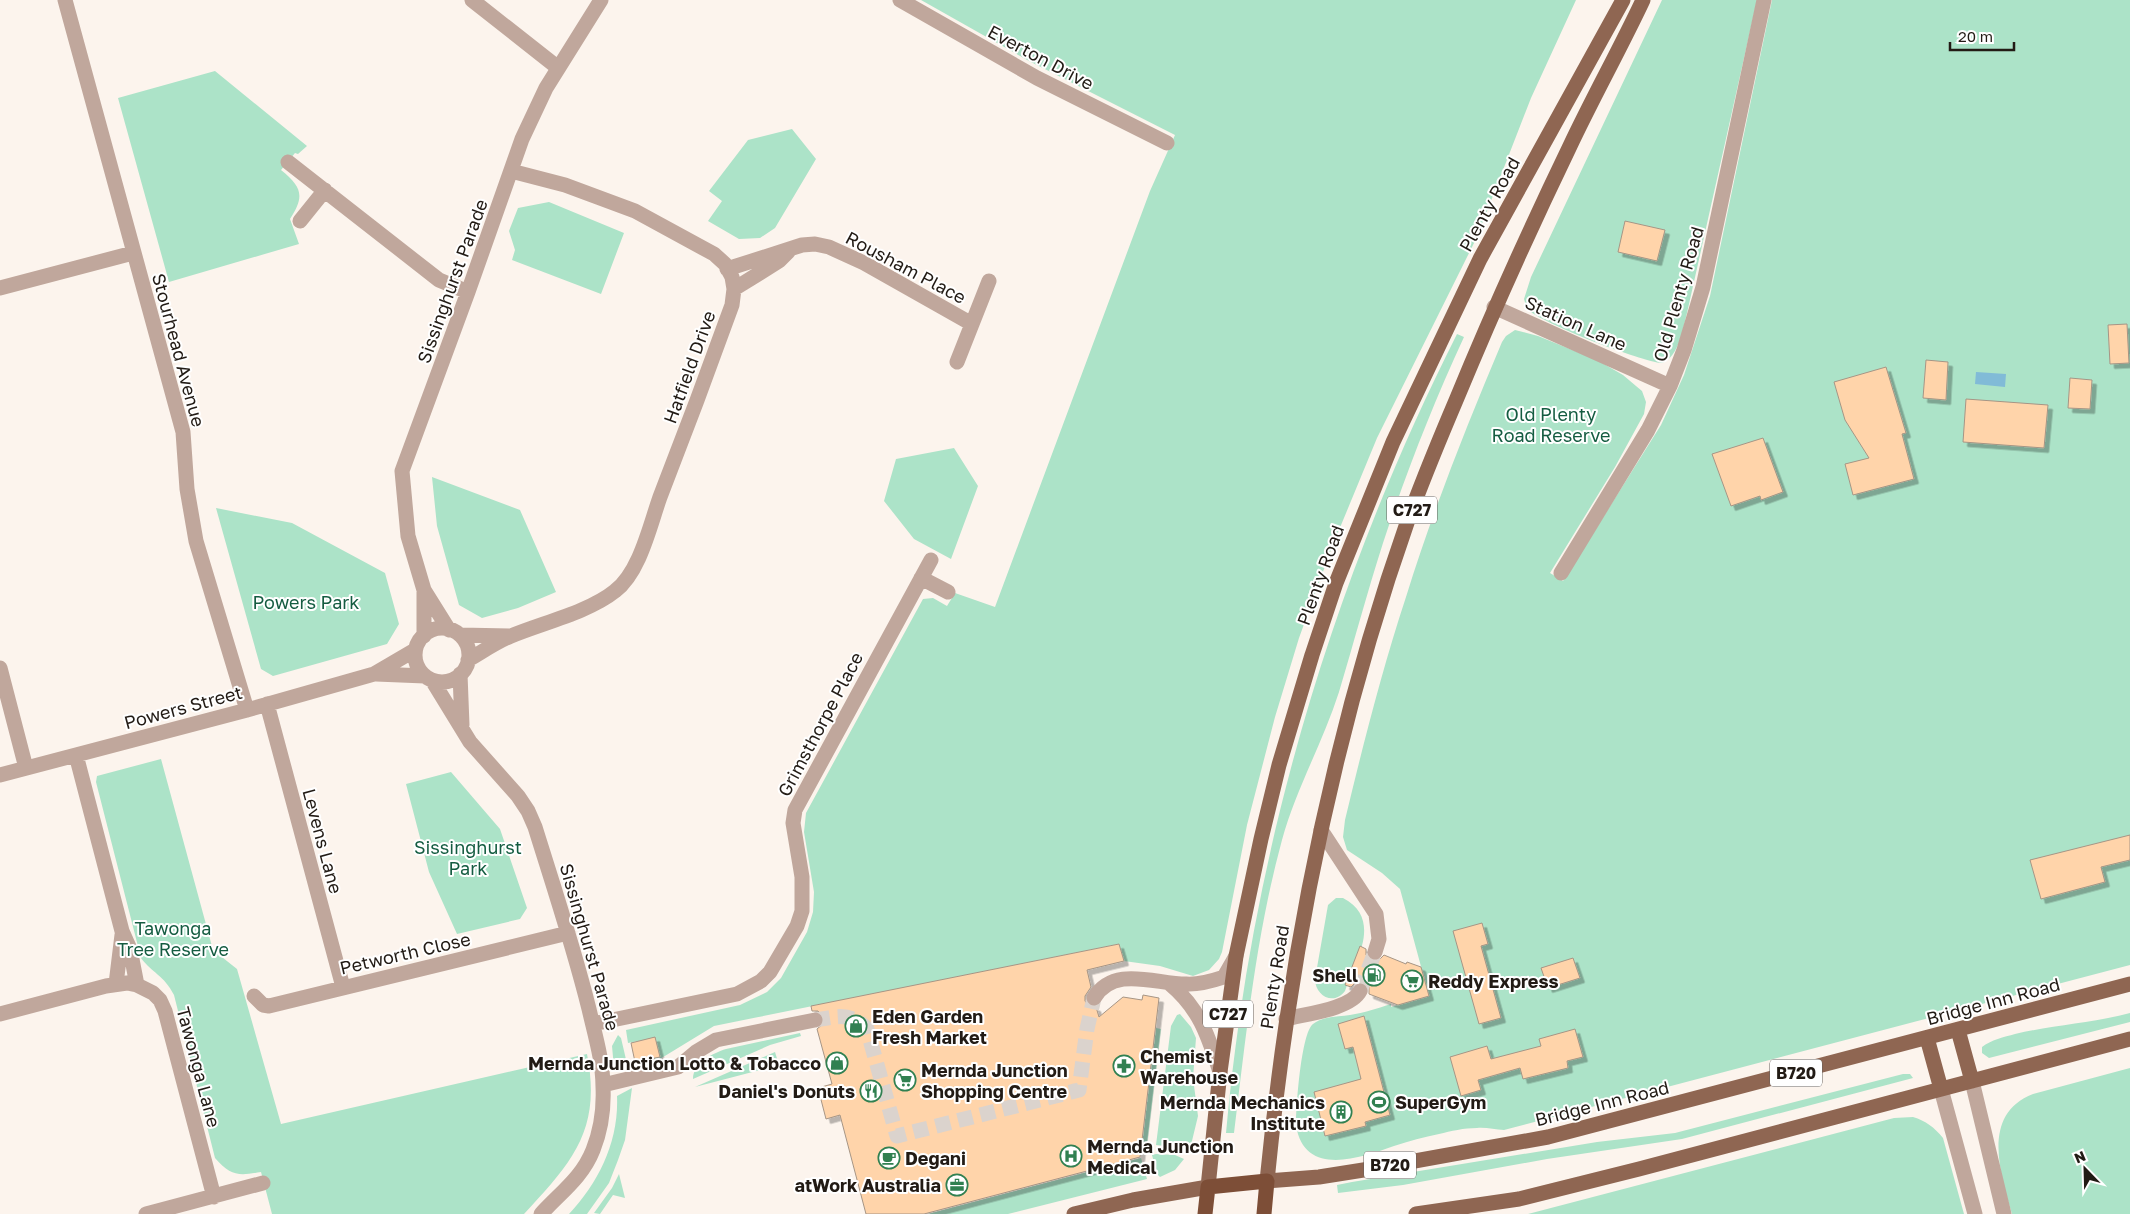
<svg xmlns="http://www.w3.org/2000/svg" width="2130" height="1214" font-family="'Golos Text',sans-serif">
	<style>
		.green { fill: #ace3c8 }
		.water { fill: #81bbd7 }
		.building { fill: #ffd4aa; stroke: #a69585; filter: url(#shadow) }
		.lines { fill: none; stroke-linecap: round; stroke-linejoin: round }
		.minor-tunnel { stroke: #dbd3cd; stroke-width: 15; stroke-dasharray: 15 8; stroke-linecap: butt }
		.minor { stroke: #c0a79c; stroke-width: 15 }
		.major { stroke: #8f6652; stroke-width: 15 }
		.highway { stroke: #7d4e37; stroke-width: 15 }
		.labels { text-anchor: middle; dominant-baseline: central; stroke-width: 4; stroke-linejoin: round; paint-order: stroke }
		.shield { fill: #fff; stroke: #645f5b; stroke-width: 1 }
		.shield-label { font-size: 16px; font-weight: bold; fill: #221b15 }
		.street-label { font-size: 18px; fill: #221b15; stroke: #fff }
		.park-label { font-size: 18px; fill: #145c41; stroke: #fff }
		.poi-label { font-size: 18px; font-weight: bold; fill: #221b15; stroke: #fff; text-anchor: start }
	</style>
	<defs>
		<filter id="shadow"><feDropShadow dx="4.5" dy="4.5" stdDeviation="0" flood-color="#0004"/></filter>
	</defs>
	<rect width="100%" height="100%" fill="#fcf4ed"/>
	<!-- green -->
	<path class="green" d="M921,0h655l-45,98 -54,139 -100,201 -45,109 -33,91 -24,79 -28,108 -25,127 -3,7 -10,11 -16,6 -33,-10 -36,-5 -5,-17 -405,82 -59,36 -19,4 -1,-4 24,-5 -4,-19 -27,5 -2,-13 114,-25 27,-13 14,-14 26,-46 6,-20 1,-20 -10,-60 2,-19 117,-214 10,-1 14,8 8,-13 40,14 155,-416 25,-56 -146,-74z
		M1662,0h95l-70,313c-4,15 -8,44 -25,50 -20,-1 -121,-40 -135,-54l-3,-10 7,-22z
		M1772,0h358v965l-626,165c-9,0 -18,-3 -27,-2 -13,0 -26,3 -38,6 -15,3 -30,7 -45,12 -34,12 -90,32 -98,-21 0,-17 5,-92 17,-101 10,-8 25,-7 37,-9 14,-2 28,-7 41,-11v3l38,-11 -29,-107 -18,-16 -35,-23 -4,-13 2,-17c18,-75 37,-150 61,-223 27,-87 61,-172 96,-255l4,-6 9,-6 23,6 59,24 26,15 13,11 6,5 4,11 -2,12 -29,53 -65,106 13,8 98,-156 23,-50 26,-79z
		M215,71l92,75 -9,8 -3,-1 -14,17c21,17 24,26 9,49l9,25 -130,38 -51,-184z
		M792,129l24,30 -41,69 -15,10 -21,1 -31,-18 14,-20 -13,-10 39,-51z
		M549,202l75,31 -23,61 -89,-34 3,-10 -6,-19 9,-23z
		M1457,334l7,3c-31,67 -58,136 -81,206 -16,50 -29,99 -44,149 -16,50 -43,97 -57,148 -26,95 -36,195 -48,293h-8c25,-279 105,-549 231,-799z
		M954,448l24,38 -27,73 -37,-20 -30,-38 12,-42z
		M432,477l88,33 36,82 -38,16 -36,10 -23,-13 -22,-79z
		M216,508l76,15 93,50 14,51 -12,20 -114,32 -12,-7z
		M161,759l52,191 24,19 44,155 306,-70c15,76 -15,108 -63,160h-252l-11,-42c-23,4 -30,4 -46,-14l-41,-163c-10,-20 -22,-22 -33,-37l-45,-176 1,-6z
		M451,772l49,57 27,79 -7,11 -63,15 -28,-62 -23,-88z
		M1336,898h7c40,21 13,62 2,93 -11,15 -30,5 -30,-12l13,-74z
		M2130,1013v9l-141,36 -7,-5v-6c9,-7 22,-10 33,-13 38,-9 77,-11 115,-21z
		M1180,1014l11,13 5,11 -3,40 5,38 -7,29 -8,3 -27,-3 15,-119 6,-11z
		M1156,1028l5,1 -14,116h-5z
		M800,1033l1,3 -31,9 -77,34c0,-16 20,-26 33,-30z
		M618,1035l3,3 7,30h-14l-2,-22z
		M775,1052l4,13 -84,22z
		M2130,1068v146h-118c-12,-41 -31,-100 21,-120z
		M1903,1074h7l3,4 -231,61 -135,20 -144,26 -65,8 -1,-8 15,-3 245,-40 78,-9z
		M632,1088l-7,52 -7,20 -9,23 -22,31h-18c30,-32 50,-73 48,-118z
		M1913,1117c13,4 21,10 30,21l21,76h-436l366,-96z
		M1156,1154l19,1 9,4 -9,11 -15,7 -3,-3 -5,-19z
		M1141,1158l6,21 -139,35h-80z
		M619,1174l6,24 -12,-3 -13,19 -6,-1 18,-25z"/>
	<!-- water -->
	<path class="water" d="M1976,372l30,2 -1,13 -30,-3z"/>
	<!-- building -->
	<path class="building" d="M1625,221l40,9 -8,31 -39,-9z
		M2127,324l2,39 -19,1 -2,-39z
		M1926,360l22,2 -2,38 -23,-2z
		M1886,367l20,66 -4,1 12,45 -61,16 -8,-31 24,-6 -24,-38 -11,-38z
		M2070,378l22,2 -2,29 -22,-1z
		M1966,399l82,6 -4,43 -81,-6z
		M1763,438l20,54 -22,8 -1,-4 -29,10 -19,-52z
		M2130,835v25l-29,7 4,15 -64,17 -11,-39z
		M1482,923l6,21 -7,2 20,72 -22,6 -26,-93z
		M1119,944l5,17 -37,9 4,17 -6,9v5l3,4 8,2 3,10 24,-20 19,3 1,-5 16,3 -19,159 -216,57h-58l-26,-99 -14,4 -8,-31 14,-4 -15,-55 7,-6v-5l-6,-7h-6l-1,-5z
		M1360,946l6,3v6l6,6h6l6,-6 22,9 1,-2 14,5 8,29 -31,9 -29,-11v-7l-7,-5h-6l-5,5 -6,-2z
		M1573,958l7,20 -32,10 -7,-20z
		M1364,1016l26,99 -25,7 1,4 -41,10 -11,-44 47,-13 -8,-32 -8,2 -7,-25z
		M1575,1029l8,28 -16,4 1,7 -45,11 -3,-11 -42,12 3,10 -20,6 -11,-39 37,-11 4,13 50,-13 -2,-7z
		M655,1037l5,20 -25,5 -4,-19z"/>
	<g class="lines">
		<!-- minor-tunnel -->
		<path class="minor-tunnel" d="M1360,991l15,-39
			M815,1020c21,-3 35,-9 52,9l30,107 182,-46 8,-61 7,-31"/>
		<!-- minor -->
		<path class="minor" d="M65,0l118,432 4,57 9,52 51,169
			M472,0l85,67
			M900,0l137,78 130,65
			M288,162l151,118 29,12
			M300,221l25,-31
			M727,269l75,-24 13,-1 14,3 35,16 108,61
			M0,288l133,-35
			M734,289l45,-28 9,-9
			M1494,307l176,79
			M957,362l32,-81
			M1561,573l87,-143 22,-44 14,-36 19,-63 61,-287
			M921,578l27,14
			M415 655a27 27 0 1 1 54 0a27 27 0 1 1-54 0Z
			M449,630l-25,-40 -16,-54 -6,-65 66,-179 54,-153 24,-51 55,-88
			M460,635l50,1
			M424,636v-46
			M468,660c14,-8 28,-18 43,-24 31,-13 78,-24 104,-45 25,-19 35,-66 45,-94 25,-64 49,-128 72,-192l2,-16 -2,-12 -7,-13 -11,-10 -79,-43 -70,-26 -54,-14
			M0,668l26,100
			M376,674l49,2
			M460,674l2,51
			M432,680l38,62 48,54 10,15 7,16c19,61 39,121 54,182 6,26 14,52 14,78 1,21 -2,43 -10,63 -11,28 -33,43 -52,64
			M267,704l76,283
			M76,755l46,176 8,18 7,36
			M0,775l247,-65 127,-36 41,-24
			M1321,830l55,84 3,25 -4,13
			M116,984l6,-49
			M1170,984c30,25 38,52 50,88
			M254,996l9,9 6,1 299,-73
			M1094,998c20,-33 61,-14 92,-14 13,1 26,-3 38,-7l12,-21
			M0,1014l106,-28 21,-3 10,2 16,8 7,7 5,11 49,186
			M1286,1019c19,-5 65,-10 74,-28
			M593,1024l144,-30 24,-13 9,-9 27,-46 5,-15v-34l-9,-54 2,-13 136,-250
			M1972,1081l32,133
			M603,1085l75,-18 18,-15 20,-12 99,-20
			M1941,1089l34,125
			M146,1214l117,-31"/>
		<!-- major -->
		<path class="major" d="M1643,0c-23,49 -50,97 -73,146 -40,83 -78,167 -113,252 -17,40 -34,81 -49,122 -75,213 -119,437 -141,661l52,-4 57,-9 172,-31 582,-153
			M1958,1030l14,51
			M1927,1038l14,51
			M1074,1214l59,-14 75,-13 12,-115 16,-116 25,-117 18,-74 33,-110 24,-72 57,-141 87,-183 143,-259
			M1416,1214l103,-15 120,-30 491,-130"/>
		<!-- highway -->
		<path class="highway" d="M1205,1214l3,-27 59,-6 -3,33"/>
	</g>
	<!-- icons -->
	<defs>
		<g id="fuel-ring" transform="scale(1.125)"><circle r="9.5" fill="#fff" stroke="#318051" stroke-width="1.5"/><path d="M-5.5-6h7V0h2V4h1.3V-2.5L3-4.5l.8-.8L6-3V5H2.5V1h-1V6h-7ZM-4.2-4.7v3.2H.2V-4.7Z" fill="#318051"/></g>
		<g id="supermarket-ring" transform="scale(1.125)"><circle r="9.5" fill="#fff" stroke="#318051" stroke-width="1.5"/><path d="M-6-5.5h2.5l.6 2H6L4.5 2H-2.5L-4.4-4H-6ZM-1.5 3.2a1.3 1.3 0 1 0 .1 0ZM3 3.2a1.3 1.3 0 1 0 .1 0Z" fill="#318051"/></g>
		<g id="shop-ring" transform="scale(1.125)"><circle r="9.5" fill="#fff" stroke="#318051" stroke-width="1.5"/><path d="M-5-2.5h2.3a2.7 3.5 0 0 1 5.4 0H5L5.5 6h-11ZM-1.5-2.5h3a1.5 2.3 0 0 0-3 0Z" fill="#318051"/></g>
		<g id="pharmacy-ring" transform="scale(1.125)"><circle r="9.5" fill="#fff" stroke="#318051" stroke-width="1.5"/><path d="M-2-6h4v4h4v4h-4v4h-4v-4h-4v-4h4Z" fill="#318051"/></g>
		<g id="restaurant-ring" transform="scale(1.125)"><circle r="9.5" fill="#fff" stroke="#318051" stroke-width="1.5"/><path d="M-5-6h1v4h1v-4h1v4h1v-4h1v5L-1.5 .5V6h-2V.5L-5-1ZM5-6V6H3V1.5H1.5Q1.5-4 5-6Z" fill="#318051"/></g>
		<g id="stadium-ring" transform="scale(1.125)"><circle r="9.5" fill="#fff" stroke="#318051" stroke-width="1.5"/><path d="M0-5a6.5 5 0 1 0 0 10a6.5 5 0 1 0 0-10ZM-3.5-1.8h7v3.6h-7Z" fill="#318051"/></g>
		<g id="building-ring" transform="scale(1.125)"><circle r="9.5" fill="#fff" stroke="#318051" stroke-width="1.5"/><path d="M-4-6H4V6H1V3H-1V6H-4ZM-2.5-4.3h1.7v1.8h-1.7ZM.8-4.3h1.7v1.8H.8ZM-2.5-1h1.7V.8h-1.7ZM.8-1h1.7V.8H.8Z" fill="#318051"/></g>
		<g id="hospital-ring" transform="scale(1.125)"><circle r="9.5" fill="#fff" stroke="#318051" stroke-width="1.5"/><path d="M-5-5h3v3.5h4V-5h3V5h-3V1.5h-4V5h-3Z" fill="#318051"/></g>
		<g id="cafe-ring" transform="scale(1.125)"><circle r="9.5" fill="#fff" stroke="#318051" stroke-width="1.5"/><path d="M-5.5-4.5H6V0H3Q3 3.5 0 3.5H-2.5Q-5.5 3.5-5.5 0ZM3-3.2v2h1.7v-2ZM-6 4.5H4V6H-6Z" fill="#318051"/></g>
		<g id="office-ring" transform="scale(1.125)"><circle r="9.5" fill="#fff" stroke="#318051" stroke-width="1.5"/><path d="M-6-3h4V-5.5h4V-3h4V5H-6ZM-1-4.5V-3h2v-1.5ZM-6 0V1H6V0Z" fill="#318051"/></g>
	</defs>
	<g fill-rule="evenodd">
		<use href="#fuel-ring" x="1374" y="975"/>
		<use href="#supermarket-ring" x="1412" y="981"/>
		<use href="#shop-ring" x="856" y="1026"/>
		<use href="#shop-ring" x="837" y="1063"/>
		<use href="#pharmacy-ring" x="1124" y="1066"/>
		<use href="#supermarket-ring" x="905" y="1080"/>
		<use href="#restaurant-ring" x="871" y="1091"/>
		<use href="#stadium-ring" x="1379" y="1102"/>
		<use href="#building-ring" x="1341" y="1112"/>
		<use href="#hospital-ring" x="1071" y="1156"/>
		<use href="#cafe-ring" x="889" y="1158"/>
		<use href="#office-ring" x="957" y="1185"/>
	</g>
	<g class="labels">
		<!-- shield labels -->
		<g class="shield">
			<rect x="1387" y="496.5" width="50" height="27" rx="4"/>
			<rect x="1203" y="1000.5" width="50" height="27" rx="4"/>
			<rect x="1770" y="1059.5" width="52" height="27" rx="4"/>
			<rect x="1364" y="1151.5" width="52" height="27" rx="4"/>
		</g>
		<g class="shield-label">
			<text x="1412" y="510">C727</text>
			<text x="1228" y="1014">C727</text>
			<text x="1796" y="1073">B720</text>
			<text x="1390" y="1165">B720</text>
		</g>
		<!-- street labels -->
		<g class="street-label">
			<text transform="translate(1041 57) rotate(28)">Everton Drive</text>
			<text transform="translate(1489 204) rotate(-61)">Plenty Road</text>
			<text transform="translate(906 267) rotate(28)">Rousham Place</text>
			<text transform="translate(452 281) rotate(-70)">Sissinghurst Parade</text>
			<text transform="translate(1678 294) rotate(-74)">Old Plenty Road</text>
			<text transform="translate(1576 323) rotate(24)">Station Lane</text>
			<text transform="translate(179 350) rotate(75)">Stourhead Avenue</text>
			<text transform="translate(689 367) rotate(-70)">Hatfield Drive</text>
			<text transform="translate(1320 575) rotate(-70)">Plenty Road</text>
			<text transform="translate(183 707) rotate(-15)">Powers Street</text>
			<text transform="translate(820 724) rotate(-62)">Grimsthorpe Place</text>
			<text transform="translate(323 841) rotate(75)">Levens Lane</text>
			<text transform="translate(590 947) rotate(74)">Sissinghurst Parade</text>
			<text transform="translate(405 953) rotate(-13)">Petworth Close</text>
			<text transform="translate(1274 977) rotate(-81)">Plenty Road</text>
			<text transform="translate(1993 1001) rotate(-15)">Bridge Inn Road</text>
			<text transform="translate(199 1067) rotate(75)">Tawonga Lane</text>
			<text transform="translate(1602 1103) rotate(-14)">Bridge Inn Road</text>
		</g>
		<!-- park labels -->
		<g class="park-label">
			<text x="1551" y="414">Old Plenty<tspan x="1551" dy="21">Road Reserve</tspan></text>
			<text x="306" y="602">Powers Park</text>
			<text x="468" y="847">Sissinghurst<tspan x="468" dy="21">Park</tspan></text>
			<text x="173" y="928">Tawonga<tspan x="173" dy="21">Tree Reserve</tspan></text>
		</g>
		<!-- poi labels -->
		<g class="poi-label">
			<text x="1358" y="975" text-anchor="end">Shell</text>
			<text x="1428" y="981">Reddy Express</text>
			<text x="872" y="1016">Eden Garden<tspan x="872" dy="21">Fresh Market</tspan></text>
			<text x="1140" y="1056">Chemist<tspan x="1140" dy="21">Warehouse</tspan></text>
			<text x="821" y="1063" text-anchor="end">Mernda Junction Lotto &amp; Tobacco</text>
			<text x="921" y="1070">Mernda Junction<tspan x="921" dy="21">Shopping Centre</tspan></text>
			<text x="855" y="1091" text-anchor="end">Daniel's Donuts</text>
			<text x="1325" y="1102" text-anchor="end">Mernda Mechanics<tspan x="1325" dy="21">Institute</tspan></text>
			<text x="1395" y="1102">SuperGym</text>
			<text x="1087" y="1146">Mernda Junction<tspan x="1087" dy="21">Medical</tspan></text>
			<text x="905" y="1158">Degani</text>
			<text x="941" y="1185" text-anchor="end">atWork Australia</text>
		</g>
	</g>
	<!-- north arrow -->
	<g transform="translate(2085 1169) rotate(337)" stroke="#ffffff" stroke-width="4" paint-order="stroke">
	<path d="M0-4L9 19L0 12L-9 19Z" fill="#221b15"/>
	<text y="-8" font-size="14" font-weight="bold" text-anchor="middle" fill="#221b15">N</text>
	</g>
	<!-- scale -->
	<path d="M1950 42v8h64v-8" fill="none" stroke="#221b15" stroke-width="2.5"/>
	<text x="1958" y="42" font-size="15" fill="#221b15" stroke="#ffffff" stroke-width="4" paint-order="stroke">20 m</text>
</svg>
